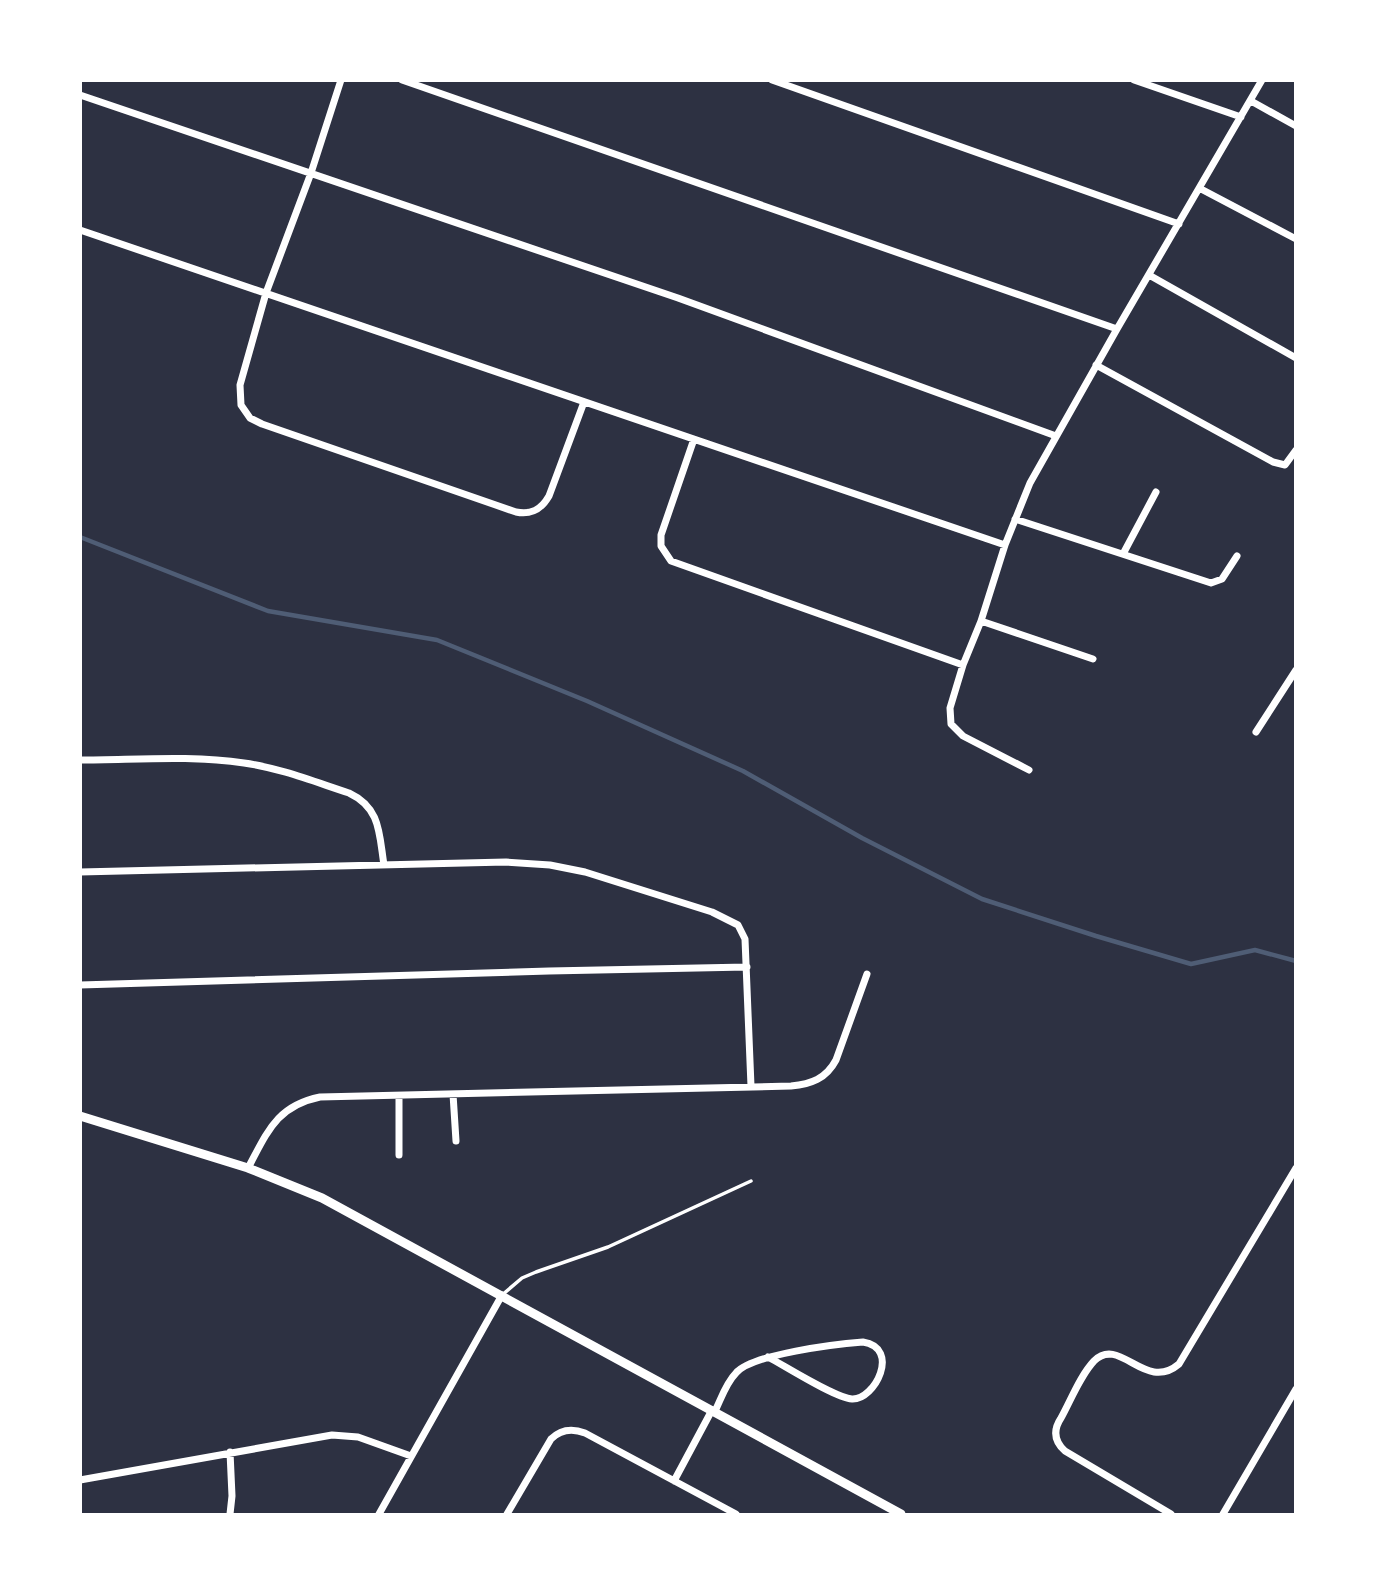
<svg xmlns="http://www.w3.org/2000/svg" width="1376" height="1595" font-family="Inter,sans-serif">
	<style>
		.lines { fill: none; stroke-linecap: round; stroke-linejoin: round }
		.stream { stroke: #4f5d75; stroke-width: 4.5 }
		.service { stroke: #fff; stroke-width: 3.5 }
		.minor { stroke: #fff; stroke-width: 7 }
		.tertiary { stroke: #fff; stroke-width: 9 }
	</style>
	<rect width="100%" height="100%" fill="#2d3142"/>
	<g class="lines">
		<!-- stream -->
		<path class="stream" d="M80,537l188,74 169,29 150,61 156,70 119,67 120,61 114,37 95,28 64,-14 41,11"/>
		<!-- service -->
		<path class="service" d="M502,1295l20,-17 14,-6 72,-25 143,-66"/>
		<!-- minor -->
		<path class="minor" d="M341,80l-30,93 -45,120 -26,92 1,20 9,13 12,6 254,88c15,3 25,-2 33,-16l35,-94
			M402,80l715,249
			M772,80l407,144
			M1134,80l107,37
			M80,95l598,203 378,138
			M1251,101l45,25
			M1201,189l95,50
			M80,230l925,315
			M1149,275l147,83
			M1096,365l177,97 12,3 11,-15
			M694,439l-33,96v11l10,15 292,104
			M1015,519l196,64 11,-4 15,-23
			M1123,554l33,-62
			M981,621l112,38
			M1256,732l40,-62
			M80,760c54,0 111,-5 164,3 36,5 71,19 105,30 32,15 30,41 35,72
			M1029,770l-66,-34 -12,-12 -1,-16 13,-43 18,-44 24,-76 25,-62 87,-154 145,-249
			M80,872l426,-10 44,3 35,7 127,40 26,13 7,14 6,147
			M80,985l469,-14 198,-4
			M453,1094l3,47
			M399,1096v59
			M248,1168c19,-35 28,-62 72,-71l471,-11c20,-2 35,-7 45,-26l31,-86
			M715,1411c6,-12 11,-28 21,-38 16,-19 101,-29 127,-31 38,6 12,58 -11,57 -17,-1 -67,-33 -84,-42
			M230,1452l2,44 -2,18
			M80,1480l252,-45 26,2 53,19
			M674,1481l38,-71
			M379,1514l123,-219
			M507,1514l44,-75c10,-10 21,-11 34,-6l151,81
			M1171,1514l-106,-63c-11,-10 -12,-21 -4,-33 10,-18 19,-42 33,-57 26,-26 51,32 85,3l117,-196
			M1223,1514l73,-125"/>
		<!-- tertiary -->
		<path class="tertiary" d="M80,1116l168,52 74,30 579,316"/>
	</g>
	<!-- border -->
	<rect width="1376" height="1595" fill="none" stroke="#ffffff" stroke-width="164"/>
</svg>
